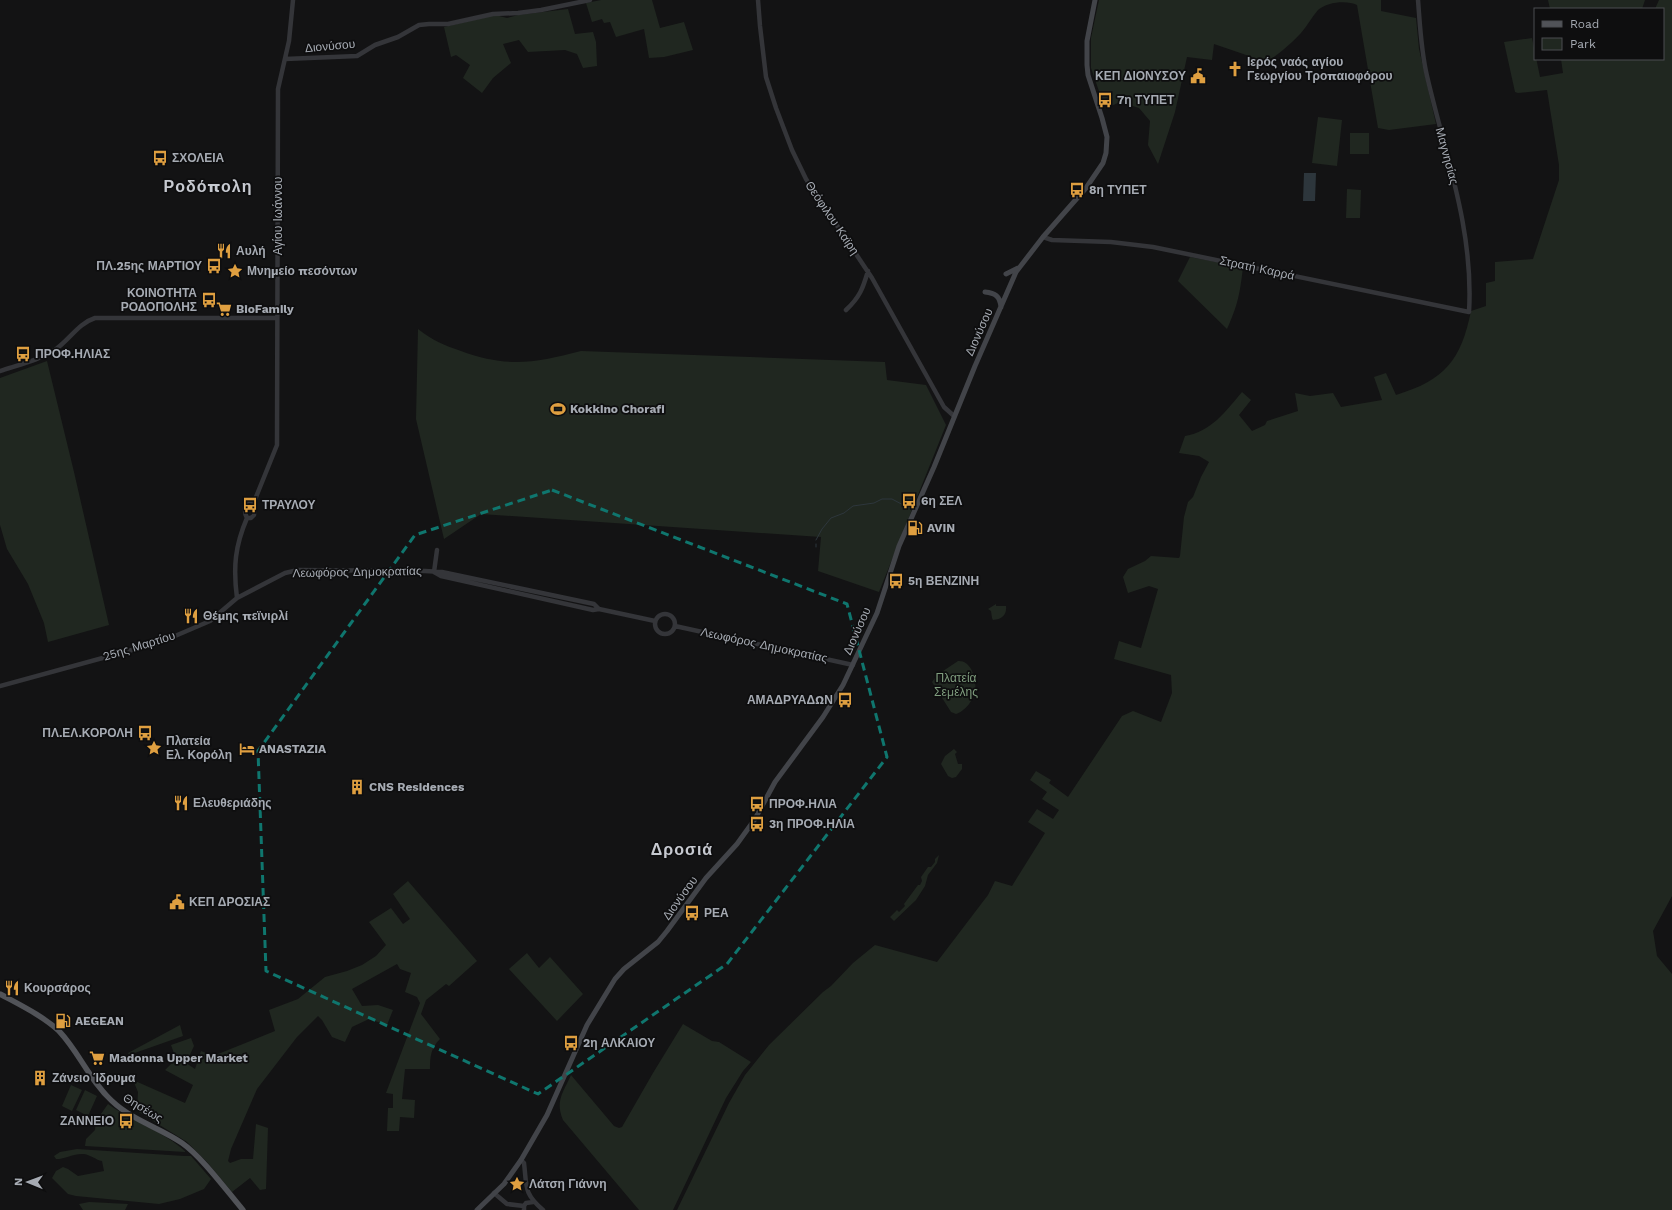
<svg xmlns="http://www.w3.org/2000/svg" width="1672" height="1210" font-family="'Work Sans',sans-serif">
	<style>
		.green { fill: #202720 }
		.water { fill: #2d363c }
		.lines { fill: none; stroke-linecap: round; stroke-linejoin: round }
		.stream { stroke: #2d363c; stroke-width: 1 }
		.tertiary { stroke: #343539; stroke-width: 4.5 }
		.secondary { stroke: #424449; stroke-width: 5 }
		.primary { stroke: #515358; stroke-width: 5.5 }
		.marked { fill: none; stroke: #0f766e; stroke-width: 3; stroke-dasharray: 8 5; stroke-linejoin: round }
		.labels { text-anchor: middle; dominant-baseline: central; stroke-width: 3.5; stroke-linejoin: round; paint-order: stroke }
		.street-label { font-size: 12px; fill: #a6abb3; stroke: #0e0e0f }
		.poi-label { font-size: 12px; font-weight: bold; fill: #a6abb3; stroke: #0e0e0f; text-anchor: start }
		.park-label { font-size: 12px; fill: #7f9d7e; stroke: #0e0e0f }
		.district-label { font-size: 16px; font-weight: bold; letter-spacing: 1px; fill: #c6c9d0; stroke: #0e0e0f }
	</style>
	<rect width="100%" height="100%" fill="#131314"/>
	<!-- green -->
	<path class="green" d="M601,0h51l8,28 24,-6 9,28 -29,7 -15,1 -5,-29 -28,8 -6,-15 -6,1 -2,-4 -10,3 -6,-19z
		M1099,0h282v11l35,7 3,31 17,75 -47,6 -11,-2 -21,-123c-10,-5 -30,-3 -39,5 -6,7 -11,16 -17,23 -9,10 -31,30 -45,33l-4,-9 -38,-13 -2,16 -25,-3 -12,55 -17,52 -10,-19 2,-24 -11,-13 -19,-6 -11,5 -7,-7 -11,-32v-30z
		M1548,0h97l-3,9h-92z
		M1659,0h13v896l-19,35 4,25 15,18v236h-995l52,-107 16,-28 24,-30 54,-53 8,-6 22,-23 22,-18 62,17 51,-67 7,-14 17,5 33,-53 -17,-11 9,-13 16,10 6,-9 -17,-11 5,-7 -17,-12 6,-9 15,9 -2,3 19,14 54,-81 11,-5 28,11 11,-29 -1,-18 -57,-16 5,-18 22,7 17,-59 -9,-3 -21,7 -5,-16 5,-8 17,-8 6,-5 28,2 1,-2 4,-39 4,-15 5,-5 8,-20 8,-15 -10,-6 -20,-3 6,-17c26,-4 41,-25 57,-44l9,8 -12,15 13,16 13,-6 2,-4 31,-10 -3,-18 15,3 23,-3 8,14 41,-7 -8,-23 12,-4 10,22c49,-15 65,-35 75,-84l15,-5v-23l9,-2v-19l38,-3 26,-79v-15l-12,-75 -29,3 -3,-1 -11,-50 28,-4 8,39 23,-4 -2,-14h102v-50h-8z
		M568,9l7,25 18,-2 3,10 1,24 -14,2 -6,-14 -12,-4 -37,2 -9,-12 -16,4 8,19 -18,15 -11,15 -19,-15 7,-13 -14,-10 -5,2 -7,-30 47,-11h8l8,2 11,-3z
		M1318,117l24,3 -5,46 -25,-3z
		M1350,133h19v21h-19z
		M1347,189l14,1 -1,28h-14z
		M1190,257l53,10c-3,26 -5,38 -16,62l-49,-48z
		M418,329c16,12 25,16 43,22 46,17 74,12 120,0l304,11 2,18 39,5 20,40 -67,167 -61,-21 3,-34 -340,-23 -37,25 -28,-120z
		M47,361l27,111 35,153 -61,17 -4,-19 -16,-39 -21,-35 -7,-24v-147z
		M996,604v2h10c1,9 -4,13 -13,14l-1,-2 -1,-7 -3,-2z
		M958,661c13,-1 19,18 17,30 -1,9 -11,21 -19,23l-5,-2 -19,-30 5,-7z
		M954,749l3,3 -2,2 3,10h4v5l-6,8 -4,1 -4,-2 -7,-12 4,-8z
		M939,855l-2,8 -9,12 -3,11 -9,14 -22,21 -4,-4 7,-7 2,2 6,-6 -1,-2 14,-19h2l2,-4 -1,-4 7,-10h3l4,-5v-3z
		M408,881l69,80 -28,25 -3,-2 -20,16 -5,14 19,25c-9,9 -10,17 -10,30h-25l-3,30 13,1 -1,18 -14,-1 -1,14h-12l1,-23h5v-14l-7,-1 34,-90 -3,-6 -12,-5 6,-19 -11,-4 -3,-5 -45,25 10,17 16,-1 15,5 -6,15 -18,-6 -17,8 -7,15 -13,-5 -10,-17 -4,-4 -21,21 -40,52 -26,60 -3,12 2,2 11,-4h12l3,-35 12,4 -2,61 -6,1 -10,-12 -18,14 -25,-30 -20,-20 -50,-31 1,-19 -5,-12 52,23 8,-18 -28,-15 11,-11 -5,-14 20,-7 3,8 -8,17 9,6 6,-18 12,5 62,-25 -6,-21 29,-11 27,-22 22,-6 15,-6 14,-9 10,-11 -17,-23 22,-14 12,16 7,-5 -17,-25z
		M527,953l12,15 11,-11 33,37 -26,27 -48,-52z
		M683,1024l29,17 7,1 32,20 -8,9 -17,27 -53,112h-34l-76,-90c-8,-19 0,-27 8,-45l43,51 5,2 3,-1 31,-54z
		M180,1025l3,11 -54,19 -1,-2z
		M71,1085l11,5 -10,21 -10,-5z
		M85,1090l12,6 -9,20 -12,-6z
		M108,1104c24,18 56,27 78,48l-101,-6 1,-7 9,-9 1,-9z
		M77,1149l107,7h7l20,23 -7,10 -24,10 -21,5 -83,-8 -8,-2 -16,-16 4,-7 7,-4 5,2 10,7 26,-5 -2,-10c-6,-1 -11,-6 -18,-7 -10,-1 -18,5 -28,5l-2,-3 6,-4z
		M89,1202l39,2 -3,6h-42l-4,-6z"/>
	<!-- water -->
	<path class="water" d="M1304,173h12l-1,28h-12z"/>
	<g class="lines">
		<!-- stream -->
		<path class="stream" d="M816,540l6,-11 9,-11 13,-5 9,-7 21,-3 8,-4h10l15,8h5
			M816,547v-3"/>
		<!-- tertiary -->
		<path class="tertiary" d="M758,0l2,26 6,51 10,31 16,42 14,29 66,99 72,129 10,9
			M285,59l72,-3 18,-11 23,-8 21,-12 10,-1h19l45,-10 25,-1 23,-3 49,-10
			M1043,237l9,3 59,2 42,5 316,65c5,-82 -24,-158 -42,-236 -6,-25 -7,-51 -9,-76
			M846,310c14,-13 17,-22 22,-39
			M0,371c18,-6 40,-11 56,-22 13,-9 23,-26 39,-31h182
			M248,500l6,2v13l-3,3h-4c-3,-5 -3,-14 1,-18z
			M254,502l23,-57 1,-356 11,-48 4,-41
			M434,572l3,-22
			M237,598l48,-25 13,-3 127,1 17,1 152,32 5,5 -6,1 -152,-34 -7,-4
			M599,609l56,12
			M655 624a10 10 0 1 1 20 0a10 10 0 1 1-20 0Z
			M675,626l178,39
			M0,686l161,-44 49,-21 27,-23c-4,-31 -2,-52 10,-80
			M521,1160l3,3c3,23 -1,30 19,47
			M494,1193l13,11 17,2
			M524,1210v-4l2,-3 7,-1"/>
		<!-- secondary -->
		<path class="secondary" d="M1006,274l12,-6
			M985,292c10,1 15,4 16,15
			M477,1210l27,-26 17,-24 26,-45 40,-90 28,-46 9,-10 34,-27 9,-11 39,-53 31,-34 18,-25 20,-37 48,-65 20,-32 34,-72 22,-67 35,-79 41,-101 41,-94 27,-35 43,-49 17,-25 3,-10 1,-16 -5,-19 -14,-43 -1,-10v-24l8,-41"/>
		<!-- primary -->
		<path class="primary" d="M0,994c20,11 43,22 59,37 20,21 31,50 53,70 20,19 48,27 70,42 20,14 44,47 61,67"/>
	</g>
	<!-- marked area -->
	<path class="marked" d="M552,490l295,114 40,153 -160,207 -189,130 -272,-123 -8,-220 157,-216z"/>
	<!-- icons -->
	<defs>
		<g id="church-bare" transform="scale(1.2)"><path d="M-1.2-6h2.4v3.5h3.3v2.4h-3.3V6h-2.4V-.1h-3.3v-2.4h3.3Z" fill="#df9f40" stroke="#0e0e0f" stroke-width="2.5" paint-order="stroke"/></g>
		<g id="civic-bare" transform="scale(1.2)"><path d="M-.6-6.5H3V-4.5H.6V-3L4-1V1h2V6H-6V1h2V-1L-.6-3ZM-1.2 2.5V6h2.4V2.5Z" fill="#df9f40" stroke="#0e0e0f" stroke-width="2.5" paint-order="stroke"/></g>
		<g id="bus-bare" transform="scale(1.2)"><path d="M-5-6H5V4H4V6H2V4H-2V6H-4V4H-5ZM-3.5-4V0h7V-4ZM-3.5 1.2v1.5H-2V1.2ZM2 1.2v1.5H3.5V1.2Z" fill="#df9f40" stroke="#0e0e0f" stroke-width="2.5" paint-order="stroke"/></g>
		<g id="restaurant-bare" transform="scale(1.2)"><path d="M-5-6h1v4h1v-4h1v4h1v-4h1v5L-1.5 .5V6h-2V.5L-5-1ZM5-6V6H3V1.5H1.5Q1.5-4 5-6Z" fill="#df9f40" stroke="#0e0e0f" stroke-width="2.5" paint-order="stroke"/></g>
		<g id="sight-bare" transform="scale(1.2)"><path d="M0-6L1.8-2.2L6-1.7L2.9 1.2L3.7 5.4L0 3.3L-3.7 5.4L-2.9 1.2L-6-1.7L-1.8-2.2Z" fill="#df9f40" stroke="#0e0e0f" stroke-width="2.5" paint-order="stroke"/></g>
		<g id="supermarket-bare" transform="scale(1.2)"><path d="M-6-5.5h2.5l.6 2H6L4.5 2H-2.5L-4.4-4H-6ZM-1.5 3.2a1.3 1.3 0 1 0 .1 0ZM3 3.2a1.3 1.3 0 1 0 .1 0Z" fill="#df9f40" stroke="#0e0e0f" stroke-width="2.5" paint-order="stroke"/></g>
		<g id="stadium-bare" transform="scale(1.2)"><path d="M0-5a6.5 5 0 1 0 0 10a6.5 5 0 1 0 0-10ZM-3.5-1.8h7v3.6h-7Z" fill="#df9f40" stroke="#0e0e0f" stroke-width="2.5" paint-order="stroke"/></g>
		<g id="fuel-bare" transform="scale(1.2)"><path d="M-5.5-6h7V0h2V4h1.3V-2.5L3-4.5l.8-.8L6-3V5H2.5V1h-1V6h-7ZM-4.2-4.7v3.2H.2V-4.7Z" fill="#df9f40" stroke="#0e0e0f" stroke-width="2.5" paint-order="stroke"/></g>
		<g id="hotel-bare" transform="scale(1.2)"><path d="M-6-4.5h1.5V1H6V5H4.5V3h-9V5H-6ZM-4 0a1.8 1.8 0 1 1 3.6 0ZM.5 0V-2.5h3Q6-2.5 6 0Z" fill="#df9f40" stroke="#0e0e0f" stroke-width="2.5" paint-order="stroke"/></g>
		<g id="building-bare" transform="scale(1.2)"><path d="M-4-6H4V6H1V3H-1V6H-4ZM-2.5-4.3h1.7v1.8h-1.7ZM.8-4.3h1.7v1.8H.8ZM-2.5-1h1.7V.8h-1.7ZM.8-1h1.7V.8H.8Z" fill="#df9f40" stroke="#0e0e0f" stroke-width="2.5" paint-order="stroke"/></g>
	</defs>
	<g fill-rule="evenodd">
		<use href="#church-bare" x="1235" y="69"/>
		<use href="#civic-bare" x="1198" y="76"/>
		<use href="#bus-bare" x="1105" y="100"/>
		<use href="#bus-bare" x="160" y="158"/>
		<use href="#bus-bare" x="1077" y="190"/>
		<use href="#restaurant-bare" x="224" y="251"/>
		<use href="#bus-bare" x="214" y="266"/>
		<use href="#sight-bare" x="235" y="271"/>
		<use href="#bus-bare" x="209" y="300"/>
		<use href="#supermarket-bare" x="224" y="309"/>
		<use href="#bus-bare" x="23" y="354"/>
		<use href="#stadium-bare" x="558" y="409"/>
		<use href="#bus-bare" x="909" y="501"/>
		<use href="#bus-bare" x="250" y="505"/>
		<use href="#fuel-bare" x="915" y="528"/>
		<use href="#bus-bare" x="896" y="581"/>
		<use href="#restaurant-bare" x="191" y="616"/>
		<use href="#bus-bare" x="845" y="700"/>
		<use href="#bus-bare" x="145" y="733"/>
		<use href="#sight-bare" x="154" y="748"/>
		<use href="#hotel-bare" x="247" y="749"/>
		<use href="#building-bare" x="357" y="787"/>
		<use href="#restaurant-bare" x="181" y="803"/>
		<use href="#bus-bare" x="757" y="804"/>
		<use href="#bus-bare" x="757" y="824"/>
		<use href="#civic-bare" x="177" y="902"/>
		<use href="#bus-bare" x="692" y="913"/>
		<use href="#restaurant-bare" x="12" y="988"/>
		<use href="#fuel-bare" x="63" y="1021"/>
		<use href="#bus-bare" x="571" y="1043"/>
		<use href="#supermarket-bare" x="97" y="1058"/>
		<use href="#building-bare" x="40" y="1078"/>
		<use href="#bus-bare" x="126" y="1121"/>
		<use href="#sight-bare" x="517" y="1184"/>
	</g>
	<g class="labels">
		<!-- street labels -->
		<g class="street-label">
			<text transform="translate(330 46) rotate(-5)">Διονύσου</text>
			<text transform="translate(1447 156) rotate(75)">Μαγνησίας</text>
			<text transform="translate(278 216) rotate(-90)">Αγίου Ιωάννου</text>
			<text transform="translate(832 218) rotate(56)">Θεόφιλου Καϊρη</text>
			<text transform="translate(1257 268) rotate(12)">Στρατή Καρρά</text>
			<text transform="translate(979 332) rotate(-66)">Διονύσου</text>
			<text transform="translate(357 572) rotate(-1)">Λεωφόρος Δημοκρατίας</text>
			<text transform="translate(857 631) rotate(-66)">Διονύσου</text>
			<text transform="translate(764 645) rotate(12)">Λεωφόρος Δημοκρατίας</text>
			<text transform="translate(139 646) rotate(-17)">25ης Μαρτίου</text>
			<text transform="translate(680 898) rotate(-54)">Διονύσου</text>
			<text transform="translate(143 1108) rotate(31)">Θησέως</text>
		</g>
		<!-- poi labels -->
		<g class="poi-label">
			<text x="1247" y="62">Ιερός ναός αγίου<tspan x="1247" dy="14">Γεωργίου Τροπαιοφόρου</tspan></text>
			<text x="1186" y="76" text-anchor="end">ΚΕΠ ΔΙΟΝΥΣΟΥ</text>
			<text x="1117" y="100">7η ΤΥΠΕΤ</text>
			<text x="172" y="158">ΣΧΟΛΕΙΑ</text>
			<text x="1089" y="190">8η ΤΥΠΕΤ</text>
			<text x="236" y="251">Αυλή</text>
			<text x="202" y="266" text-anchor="end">ΠΛ.25ης ΜΑΡΤΙΟΥ</text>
			<text x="247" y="271">Μνημείο πεσόντων</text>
			<text x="197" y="293" text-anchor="end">ΚΟΙΝΟΤΗΤΑ<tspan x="197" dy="14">ΡΟΔΟΠΟΛΗΣ</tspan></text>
			<text x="236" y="309">BioFamily</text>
			<text x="35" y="354">ΠΡΟΦ.ΗΛΙΑΣ</text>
			<text x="570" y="409">Kokkino Chorafi</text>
			<text x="921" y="501">6η ΣΕΛ</text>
			<text x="262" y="505">ΤΡΑΥΛΟΥ</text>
			<text x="927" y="528">AVIN</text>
			<text x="908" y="581">5η ΒΕΝΖΙΝΗ</text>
			<text x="203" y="616">Θέμης πεϊνιρλί</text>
			<text x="833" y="700" text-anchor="end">ΑΜΑΔΡΥΑΔΩΝ</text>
			<text x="133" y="733" text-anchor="end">ΠΛ.ΕΛ.ΚΟΡΟΛΗ</text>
			<text x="166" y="741">Πλατεία<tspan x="166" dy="14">Ελ. Κορόλη</tspan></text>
			<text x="259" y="749">ANASTAZIA</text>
			<text x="369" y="787">CNS Residences</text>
			<text x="193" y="803">Ελευθεριάδης</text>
			<text x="769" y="804">ΠΡΟΦ.ΗΛΙΑ</text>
			<text x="769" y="824">3η ΠΡΟΦ.ΗΛΙΑ</text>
			<text x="189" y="902">ΚΕΠ ΔΡΟΣΙΑΣ</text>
			<text x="704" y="913">ΡΕΑ</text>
			<text x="24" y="988">Κουρσάρος</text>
			<text x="75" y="1021">AEGEAN</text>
			<text x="583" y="1043">2η ΑΛΚΑΙΟΥ</text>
			<text x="109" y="1058">Madonna Upper Market</text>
			<text x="52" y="1078">Ζάνειο Ίδρυμα</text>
			<text x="114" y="1121" text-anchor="end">ΖΑΝΝΕΙΟ</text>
			<text x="529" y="1184">Λάτση Γιάννη</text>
		</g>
		<!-- park labels -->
		<g class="park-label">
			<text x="956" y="678">Πλατεία<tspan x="956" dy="14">Σεμέλης</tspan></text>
		</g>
		<!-- district labels -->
		<g class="district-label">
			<text x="208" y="186">Ροδόπολη</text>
			<text x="682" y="849">Δροσιά</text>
		</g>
	</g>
	<!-- legend -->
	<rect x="1534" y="8" width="130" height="52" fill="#0e0e0f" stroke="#4b4d51"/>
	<rect x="1542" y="21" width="20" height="6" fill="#515358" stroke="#4b4d51"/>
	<text x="1570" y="28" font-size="12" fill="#a6abb3">Road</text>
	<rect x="1542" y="38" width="20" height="12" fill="#202720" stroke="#4b4d51"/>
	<text x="1570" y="48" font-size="12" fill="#a6abb3">Park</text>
	<!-- north arrow -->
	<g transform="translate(28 1182) rotate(271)" stroke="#0e0e0f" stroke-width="3" paint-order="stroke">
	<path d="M0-3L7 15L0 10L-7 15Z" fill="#a6abb3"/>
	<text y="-6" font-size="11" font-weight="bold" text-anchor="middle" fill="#a6abb3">N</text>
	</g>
</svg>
